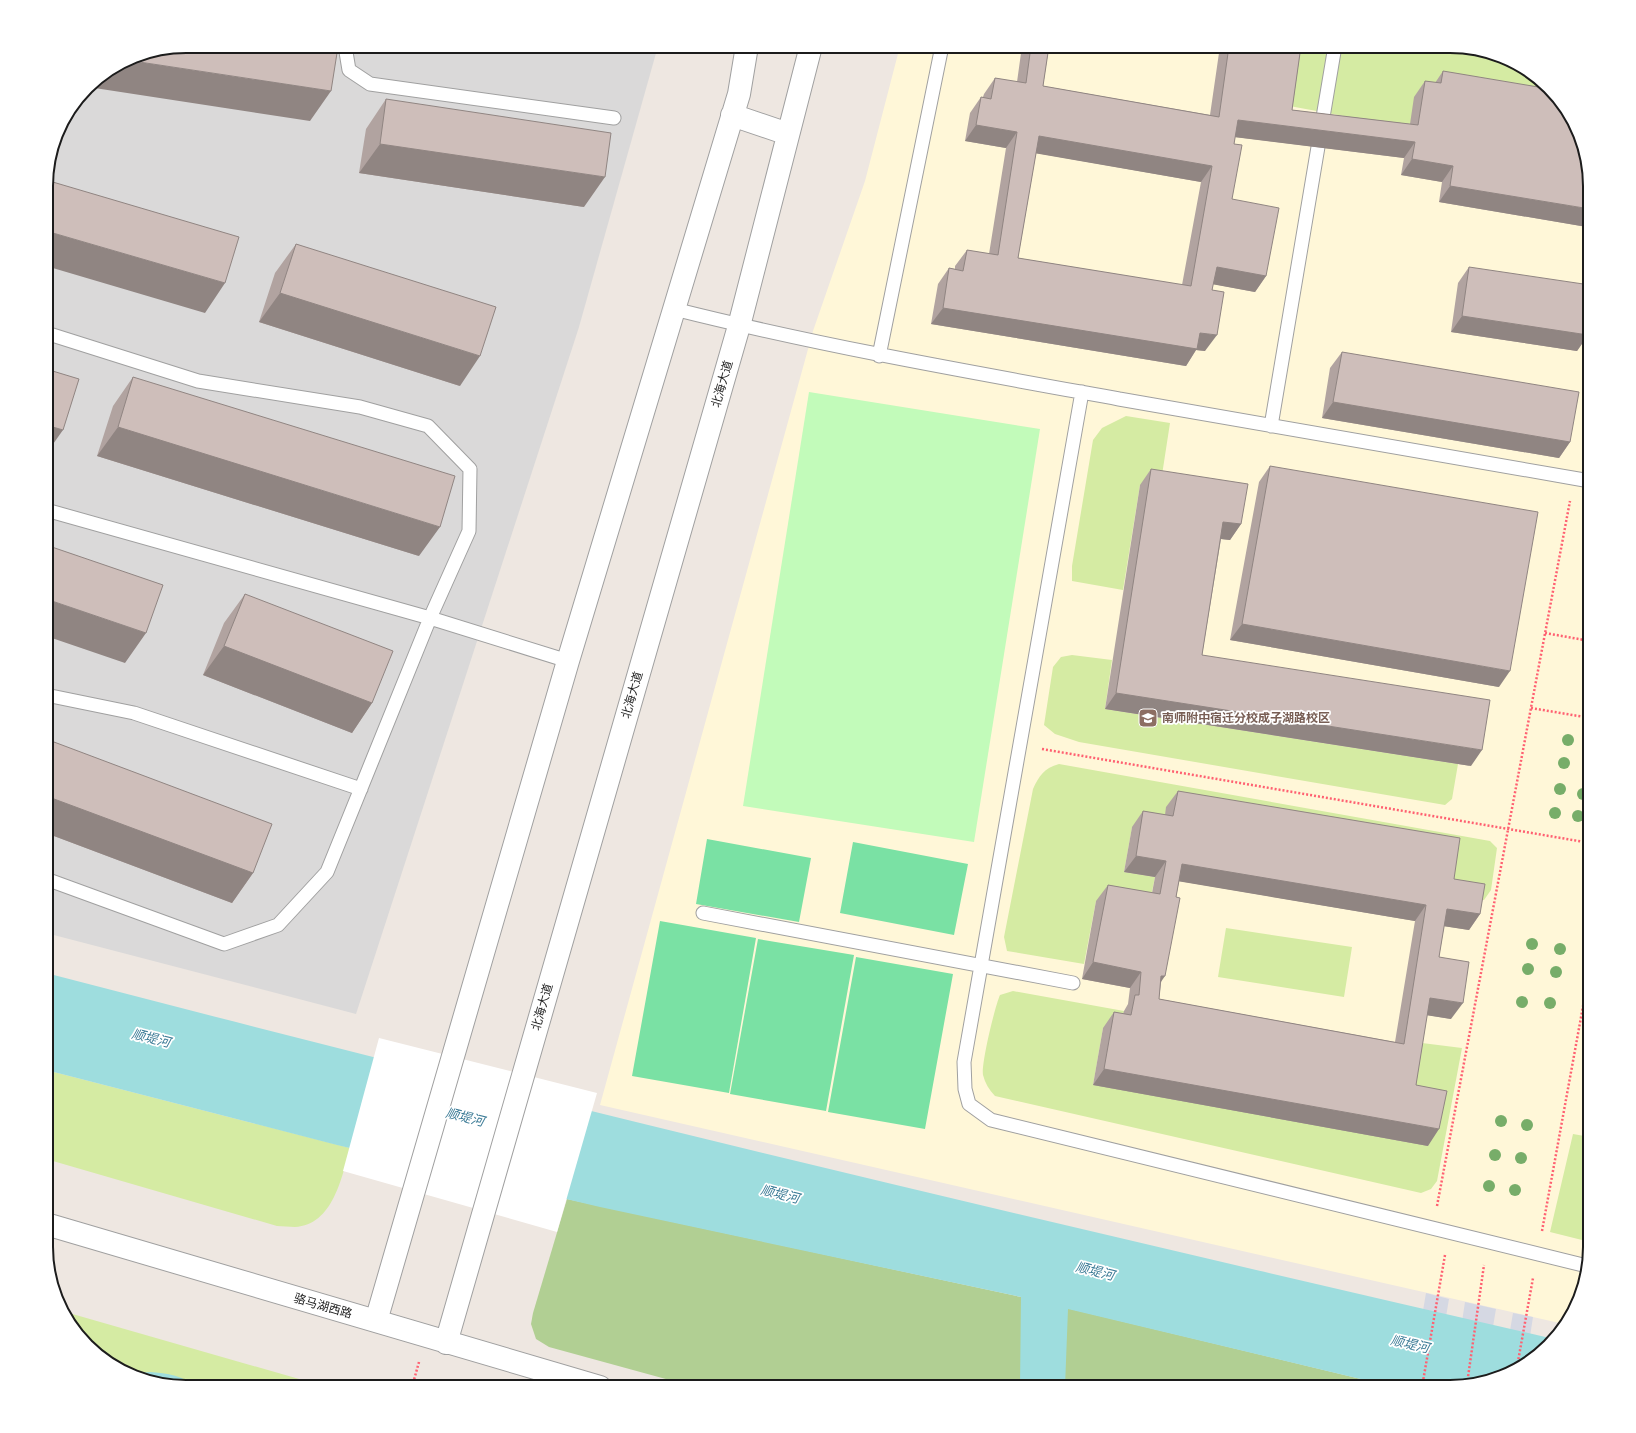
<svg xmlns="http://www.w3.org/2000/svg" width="1636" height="1433" font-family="'Fira Sans','Noto Sans SC',sans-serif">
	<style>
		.residential { fill: #dad9d9 }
		.education { fill: #fff7d8 }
		.grass { fill: #d5eba3 }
		.forest { fill: #b1cf93 }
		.park { fill: #c2fbba }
		.pitch { fill: #7ae1a4 }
		.plaza { fill: #d5d8e3 }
		.water { fill: #9eddde }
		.pier { fill: #fff }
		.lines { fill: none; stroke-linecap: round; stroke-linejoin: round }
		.service-casing { stroke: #a0a0a0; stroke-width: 15 }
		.tertiary-casing { stroke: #a0a0a0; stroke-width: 24 }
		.path { stroke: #ff6071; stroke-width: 2.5; stroke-dasharray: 2 2; stroke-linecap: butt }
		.service { stroke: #fff; stroke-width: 13 }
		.tertiary { stroke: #fff; stroke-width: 22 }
		.tree { fill: #77ad69 }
		.wall { fill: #b1a3a0; fill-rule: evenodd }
		.shaded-wall { fill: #908582 }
		.building { fill: #cebeba; stroke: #908582; fill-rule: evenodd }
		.labels { text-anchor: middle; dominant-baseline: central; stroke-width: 3.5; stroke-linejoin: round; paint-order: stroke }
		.street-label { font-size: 12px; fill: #1c1c1c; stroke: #fff }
		.education-label { font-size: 12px; font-weight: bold; fill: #785e54; stroke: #fff; text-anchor: start }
		.water-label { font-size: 13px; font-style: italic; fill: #3d7c97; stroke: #fff }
		.rim { fill: none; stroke: #1c1c1c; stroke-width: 2 }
	</style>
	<rect width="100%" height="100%" fill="#eee7e1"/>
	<!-- residential -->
	<path class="residential" d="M186,46h472l-79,281 -223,687 -310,-81v-757l15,-52 32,-43z"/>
	<!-- education -->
	<path class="education" d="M900,46h551l53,11 45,30 30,45 11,54v1070l-11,45 -15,23 -964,-219 213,-774 52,-150z"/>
	<!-- grass -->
	<path class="grass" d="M1263,46h188l53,11 45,30 14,21 -154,20 -125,-23z
		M1126,416l44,7 -10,65 -20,-3 -17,105 -51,-9v-15l21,-126 9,-12z
		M1072,655l40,5 -7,49 353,55 -6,35 -7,6 -366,-63 -24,-8 -11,-9 9,-58 8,-10z
		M1059,764l431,77 7,7 -6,42 -7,10h-10l-312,-68 -30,-5 -8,45 31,5 -7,34 -52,-10 -12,63 -77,-13 -3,-14 29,-148c6,-13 11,-21 26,-25z
		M1226,928l126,19 -8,50 -126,-20z
		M1013,991l111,20 -5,21 -16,-4 -10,57 311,16 10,-59 48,6 -25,133 -6,8 -10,4 -426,-97c-6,-6 -10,-13 -12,-21 -2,-11 12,-69 17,-80z
		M46,1070l304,78c-8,29 -17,77 -55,79 -6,0 -12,-1 -18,-1l-231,-67z
		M1573,1134l17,3v105l-40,-10z
		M62,1311l265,76h-142l-53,-11 -45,-30z"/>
	<!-- forest -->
	<path class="forest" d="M567,1199l454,98 373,90h-699l-146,-40 -13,-8 -5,-15 2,-11z"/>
	<!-- park -->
	<path class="park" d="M809,392l231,37 -66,413 -231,-36z"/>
	<!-- pitch -->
	<path class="pitch" d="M707,839l104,19 -12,64 -103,-18z
		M853,842l115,22 -14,71 -114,-22z
		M660,921l96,17 -27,155 -97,-17z
		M758,939l96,16 -28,156 -96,-17z
		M856,957l97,17 -28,155 -97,-17z"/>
	<!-- plaza -->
	<path class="plaza" d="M1426,1293l23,6 -15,88h-24z
		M1465,1302l31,7 -12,71 -32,7z
		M1513,1313l20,4 -7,45 -24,15z"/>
	<!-- water -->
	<path class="water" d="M46,973c501,131 1004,250 1508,366l-5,7 -45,30 -54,11h-56l-326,-78 -3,78h-45l1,-90 -421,-90 -263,-62 -291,-75z
		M100,1355c12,3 22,16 32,18 5,2 13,-1 18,-1 17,1 34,4 47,15h-12l-53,-11z"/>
	<!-- pier -->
	<path class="pier" d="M379,1038l218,55 -40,139 -214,-61z"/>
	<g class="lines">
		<!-- service casing -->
		<g class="service-casing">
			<path id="service" d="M345,46l4,24 21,14 244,34
				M674,309c147,37 296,63 445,90 157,28 314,56 471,82
				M879,356l63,-310
				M1082,392l-118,670 1,27 4,15 22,16 596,146
				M1271,426l64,-380
				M46,510l384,108 138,43
				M46,695l88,18 227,76
				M46,879l178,65 54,-19 49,-53 103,-254 39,-87 1,-62 -42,-43 -68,-19 -162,-26 -152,-48
				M703,913l370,70"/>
		</g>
		<!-- tertiary casing -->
		<g class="tertiary-casing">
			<path id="tertiary" d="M732,115l56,19
				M46,1224l554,163
				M376,1321l192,-660 171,-567 8,-48
				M446,1343l293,-1017 72,-280"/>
		</g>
		<!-- path -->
		<path class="path" d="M1545,633l45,8
			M1531,708l59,10
			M1042,749l548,94
			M1437,1206l133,-705
			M1542,1231l48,-263
			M1517,1367l16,-89
			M1467,1384l17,-119
			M412,1387l7,-25
			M1422,1387l23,-132"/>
		<!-- service -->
		<use href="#service" class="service"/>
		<!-- tertiary -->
		<use href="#tertiary" class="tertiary"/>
	</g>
	<!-- trees -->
	<g class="tree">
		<circle cx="1568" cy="740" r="6"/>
		<circle cx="1564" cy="763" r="6"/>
		<circle cx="1560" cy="789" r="6"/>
		<circle cx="1583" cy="794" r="6"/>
		<circle cx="1555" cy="813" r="6"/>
		<circle cx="1578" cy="816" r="6"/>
		<circle cx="1532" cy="944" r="6"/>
		<circle cx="1560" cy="949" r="6"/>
		<circle cx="1528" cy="969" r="6"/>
		<circle cx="1556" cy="972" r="6"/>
		<circle cx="1522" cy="1002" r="6"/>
		<circle cx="1550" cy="1003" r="6"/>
		<circle cx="1501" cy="1121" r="6"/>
		<circle cx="1527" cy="1125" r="6"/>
		<circle cx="1495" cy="1155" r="6"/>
		<circle cx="1521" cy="1158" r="6"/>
		<circle cx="1489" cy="1186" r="6"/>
		<circle cx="1515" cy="1190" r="6"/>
	</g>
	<!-- wall -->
	<path class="wall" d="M1022,46h27l-6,40 167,29 10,-69h81l-9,64 118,14 4,-27 11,-16 10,2 8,-12 144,156 -148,-25 3,-20 -41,-7 3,-17 -169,-21 -1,7 -2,55 34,77 -11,16 -42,-8 -8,67 -9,-1 -10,16 -255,-42 7,-40 11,-16 6,1v-3l12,-16 22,4 17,-106 -41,-7 5,-28 11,-16h2l1,-3 11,-16 22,4zM1036,153l165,29 -19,103 -164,-27z
		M386,99l198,108 -225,-34 7,-44z
		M296,244l164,142 -201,-64 16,-49z
		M1469,267l119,68 -11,16 -126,-19 7,-49z
		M1342,352l228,90 -11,16 -237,-40 8,-50z
		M133,377l286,179 -322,-100 16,-50z
		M1270,466l229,221 -269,-47 29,-158z
		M1151,469l90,55 -11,16 -9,-1 -19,116 269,111 -366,-57 35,-224z
		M245,594l127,109 -20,30 -149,-58 21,-52z
		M54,742l199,131 -21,30 -186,-70v-80z
		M1178,791l276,88 26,35 -11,16 -25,-4 -5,31 12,62 -24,-4 -11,70 12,61 -335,-61 10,-57 11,-16 9,2 1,-3 4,-7 2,-16 -48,-9 14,-78 12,-16 44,8 3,-16 -31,-5 8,-45 11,-16 22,4 1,-8zM1179,881l236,40 -20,121 -236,-43 2,-16z"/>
	<!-- shaded-wall -->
	<path class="shaded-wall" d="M126,60l205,31 -21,30 -222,-34 5,-6z
		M1238,120l177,22 -11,16 -178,-22z
		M976,125l41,7 -11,16 -41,-7z
		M1039,136l173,30 -11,16 -173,-30z
		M380,144l225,33 -21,30 -225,-34z
		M1412,159l41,7 -11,16 -41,-7z
		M1450,186l140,23v14l-3,4 -148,-25z
		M46,231l179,52 -20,30 -159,-47z
		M1217,267l49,9 -11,16 -49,-9z
		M280,293l200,63 -20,30 -201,-64z
		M943,308l257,25 17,2 -12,16 -9,-1 -10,16 -255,-42z
		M1462,316l126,19 -11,16 -126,-19z
		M1333,402l237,40 -11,16 -237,-40z
		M46,425l17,5 -17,24z
		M118,427l322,100 -21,29 -322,-100z
		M1223,522l18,2 -11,16 -18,-2z
		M46,599l100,34 -21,30 -79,-27z
		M1242,624l268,47 -11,16 -269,-47z
		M224,646l148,57 -20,30 -149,-58z
		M1116,693l366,57 -11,16 -366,-57z
		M46,796l207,77 -21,30 -186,-70z
		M1136,856l30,5 -11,16 -31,-5z
		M1182,864l244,41 -11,16 -244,-41z
		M1447,909l33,5 -11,16 -33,-5z
		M1093,962l48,10 -11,16 -48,-9z
		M1161,976h4l-11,16z
		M1430,998l33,5 -12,16 -32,-5z
		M1104,1069l335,60 -11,17 -335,-61z"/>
	<!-- building -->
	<path class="building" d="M186,46h105l46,7 -6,38 -205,-31 6,-3z
		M1031,46h18l-6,40 176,31 10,-71h72l-9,64 126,15 7,-44 16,2 2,-12 107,18 29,43 11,54v23l-140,-23 3,-20 -41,-7 3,-17 -177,-22 -4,24 8,1 -10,54 47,9 -13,68 -49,-9 -5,23 12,2 -7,43 -17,-2 -3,16 -254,-41 6,-40 14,3 4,-21 31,5 19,-123 -41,-7 5,-28 10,2 4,-21 31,5zM1039,136l173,30 -21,120 -173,-28z
		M386,99l225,34 -6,44 -225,-33z
		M46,180l193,57 -14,46 -179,-52z
		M296,244l200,63 -16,49 -200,-63z
		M1469,267l121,18v36l-2,14 -126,-19z
		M1342,352l237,40 -9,50 -237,-40z
		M46,369l33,10 -16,51 -17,-5z
		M133,377l322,99 -15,51 -322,-100z
		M1270,466l268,46 -28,159 -268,-47z
		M1151,469l97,15 -7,40 -18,-2 -21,133 288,45 -8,50 -366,-57z
		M46,545l117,40 -17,48 -100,-34z
		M245,594l148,57 -21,52 -148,-57z
		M54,742l218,82 -19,49 -207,-77v-33z
		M1178,791l282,47 -6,41 31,5 -5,30 -33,-5 -8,48 30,5 -6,41 -33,-5 -14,87 31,6 -8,38 -335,-60 10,-57 17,3 4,-20h4l2,-23 -48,-10 15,-77 52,9 6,-33 -30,-5 7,-45 30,5zM1182,864l244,41 -22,139 -245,-45 2,-23h4l15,-78 -4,-1z"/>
	<!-- icons -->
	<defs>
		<g id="school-square" transform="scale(1)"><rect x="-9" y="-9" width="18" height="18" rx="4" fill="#8d6e63" stroke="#fff"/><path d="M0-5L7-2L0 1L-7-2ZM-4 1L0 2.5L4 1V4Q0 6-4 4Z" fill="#fff"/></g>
	</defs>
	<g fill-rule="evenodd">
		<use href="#school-square" x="1148" y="718"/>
	</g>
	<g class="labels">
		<!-- street labels -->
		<g class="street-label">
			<text transform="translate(722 384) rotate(-74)">北海大道</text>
			<text transform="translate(632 695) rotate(-74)">北海大道</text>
			<text transform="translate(542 1007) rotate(-74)">北海大道</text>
			<text transform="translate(323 1306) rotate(16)">骆马湖西路</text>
		</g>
		<!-- education labels -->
		<g class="education-label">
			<text x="1162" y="718">南师附中宿迁分校成子湖路校区</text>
		</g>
		<!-- water labels -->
		<g class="water-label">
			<text transform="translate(151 1038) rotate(14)">顺堤河</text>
			<text transform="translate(465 1117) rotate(14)">顺堤河</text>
			<text transform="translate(780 1194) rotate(14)">顺堤河</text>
			<text transform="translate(1095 1271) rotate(14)">顺堤河</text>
			<text transform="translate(1410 1344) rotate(13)">顺堤河</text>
		</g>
	</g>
	<!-- crop -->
	<path d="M0 0H1636V1433H0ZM186 53H1450A133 133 0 0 1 1583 186V1247A133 133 0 0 1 1450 1380H186A133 133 0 0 1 53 1247V186A133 133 0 0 1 186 53Z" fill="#fff" fill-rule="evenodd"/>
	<path class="rim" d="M186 53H1450A133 133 0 0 1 1583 186V1247A133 133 0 0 1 1450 1380H186A133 133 0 0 1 53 1247V186A133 133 0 0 1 186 53Z"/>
</svg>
